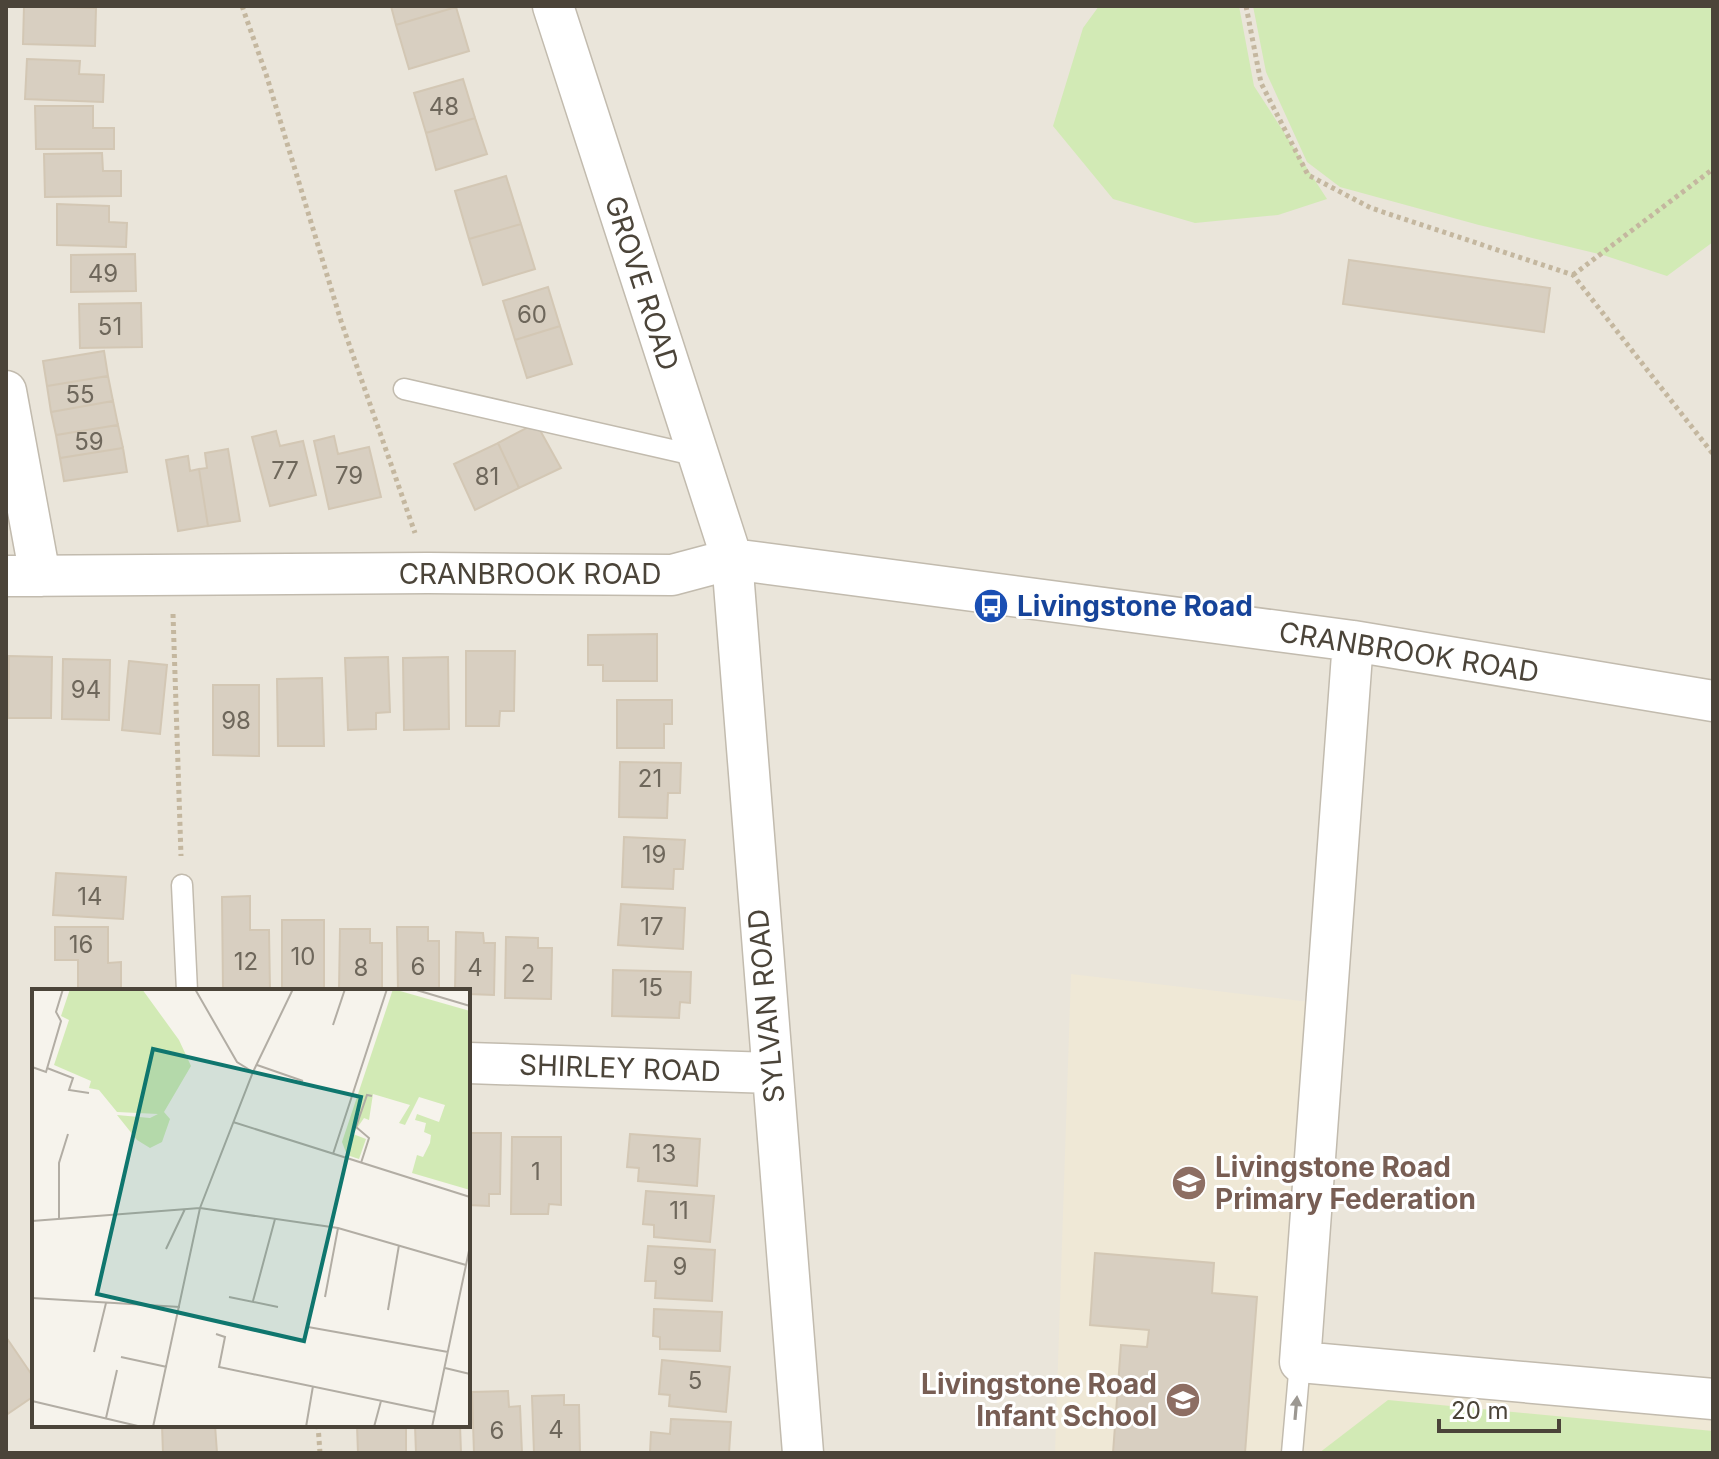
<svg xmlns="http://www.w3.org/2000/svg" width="1719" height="1459" font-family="Inter,sans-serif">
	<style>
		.residential { fill: #eae5da; fill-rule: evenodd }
		.education { fill: #efe8d6 }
		.green { fill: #d2eab5 }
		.building { fill: #d8cfc1; stroke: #d3c7b4; stroke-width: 2 }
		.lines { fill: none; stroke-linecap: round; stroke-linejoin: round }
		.lane-casing { stroke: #c2bbae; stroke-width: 23 }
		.street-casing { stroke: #c2bbae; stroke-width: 43 }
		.path { stroke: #c4b79f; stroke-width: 5; stroke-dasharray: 4 4; stroke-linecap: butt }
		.lane { stroke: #fff; stroke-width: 20 }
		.street { stroke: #fff; stroke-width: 40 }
		.oneway { fill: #9c9892 }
		.labels { text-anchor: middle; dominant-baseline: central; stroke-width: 6; stroke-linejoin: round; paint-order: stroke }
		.number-label { font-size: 24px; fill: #6e675b }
		.street-label { font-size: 28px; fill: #4b4439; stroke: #fff }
		.transit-label { font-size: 28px; font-weight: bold; fill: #164399; stroke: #fff; text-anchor: start }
		.education-label { font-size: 28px; font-weight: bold; fill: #785e54; stroke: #fff; text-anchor: start }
		.inset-road { fill: none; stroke: #b2ada4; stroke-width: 2 }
		.view { fill: #0f766e; fill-opacity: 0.15; stroke: #0f766e; stroke-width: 4 }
		.inset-edge { fill: none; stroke: #4b4439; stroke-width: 4 }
	</style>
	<rect width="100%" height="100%" fill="#f6f3ec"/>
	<!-- residential -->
	<path class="residential" d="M6,6h1707v1447h-1707zM34,991h434v434h-434z"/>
	<!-- education -->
	<path class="education" d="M1071,974l256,30 -27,358 413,37v54h-658z"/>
	<!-- green -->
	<path class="green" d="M1099,6h140l15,80 73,113 -49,16 -83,8 -82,-24 -60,-73 30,-98z
		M1253,6h460v236l-46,34 -64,-21 -124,-30 -139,-38 -33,-25 -41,-90z
		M1388,1400l325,31v22h-394z"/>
	<!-- building -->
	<path class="building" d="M24,6l72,2 -1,38 -72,-2z
		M391,6h64l1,1 -60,18z
		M456,7l13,44 -60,18 -13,-44z
		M27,59l53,2 -1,13 25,1 -1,27 -78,-3z
		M463,79l12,39 -49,15 -12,-40z
		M35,106h58v22h21v21h-78z
		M475,118l12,36 -51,16 -10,-37z
		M102,153l1,18h18v25l-76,1 -1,-43z
		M506,176l15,48 -52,15 -14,-48z
		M57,204l52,2v16l18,1 -1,24 -69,-2z
		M521,224l14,45 -52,16 -14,-46z
		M135,254l1,37 -65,1v-37z
		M1349,260l201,28 -6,44 -201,-28z
		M548,287l12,39 -45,14 -12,-39z
		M141,303l1,44 -62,1 -1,-44z
		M560,326l12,38 -45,14 -12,-38z
		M104,351l4,25 -61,10 -4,-25z
		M108,376l5,25 -62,11 -4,-26z
		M113,401l5,24 -62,10 -5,-23z
		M536,423l25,45 -42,20 -21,-45z
		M118,425l5,23 -63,10 -4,-23z
		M276,431l4,15 23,-5 13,54 -46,11 -18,-69z
		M334,436l4,18 31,-7 12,50 -52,12 -15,-68z
		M498,443l21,45 -44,22 -21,-46z
		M123,448l4,24 -63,9 -4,-23z
		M228,449l12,72 -32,5 -9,-57 8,-1 -2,-15z
		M188,456l2,15 9,-2 9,57 -30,5 -12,-71z
		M657,634v47h-54v-16h-15v-30z
		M466,651h49l-1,60h-14l-1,15h-33z
		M9,656l43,1 -1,61h-43z
		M388,657l2,55 -14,1v16l-28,1 -3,-72z
		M448,657l1,72 -45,1 -1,-72z
		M63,659l47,1 -1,60 -47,-1z
		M129,661l38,4 -7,69 -38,-4z
		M322,678l2,68h-46l-1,-67z
		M213,685h46v71l-46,-1z
		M617,700h55v24h-8v24h-47z
		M620,762l61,1 -1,30h-12l-1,25 -48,-1z
		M624,837l61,3 -2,29h-9l-1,20 -51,-2z
		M56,873l70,4 -3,42 -70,-4z
		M250,896v34h19l1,61h-47l-1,-94z
		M621,904l64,4 -2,41 -65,-4z
		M282,920h42v71h-42z
		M55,927h53v36l13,-1v29h-43v-31h-23z
		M397,927h31v14h11v50h-41z
		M340,929h30v14h12v48h-43z
		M456,932l27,1 1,10h11l-1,52 -26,-1v-3h-13z
		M506,937l32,1v10h14l-1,51 -46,-1z
		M613,970l78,2 -1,31 -10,-1 -1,16 -67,-2z
		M468,1133h33l-1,61h-11v12l-21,-1z
		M630,1134l70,5 -3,47 -59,-5 1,-13 -12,-1z
		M512,1137h49v68l-12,-1 -1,10h-37z
		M646,1191l68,5 -4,46 -56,-5v-12l-11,-1z
		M648,1246l67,4 -3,51 -57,-3 1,-17h-11z
		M1095,1253l119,10 -2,30 45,4 -12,156h-132l8,-108 26,2 2,-17 -59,-5z
		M654,1309l68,3 -2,39 -60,-2v-12l-7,-1z
		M6,1337l28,41v18l-28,19z
		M662,1360l68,7 -4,45 -57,-6 1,-11 -11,-1z
		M508,1391l1,16 11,-1 2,47h-48l-2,-61z
		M564,1395v10h15l1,48h-46l-2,-57z
		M671,1419l60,3 -2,31h-79l1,-21 19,2z
		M162,1425h53l2,28h-54z
		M357,1425h49v28h-48z
		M415,1425h45l1,28h-45z"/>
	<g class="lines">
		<!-- lane casing -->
		<g class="lane-casing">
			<path id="lane" d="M404,389l294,67
				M182,885l5,106
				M1292,1453l8,-91"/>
		</g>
		<!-- street casing -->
		<g class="street-casing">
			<path id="street" d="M553,6l179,553 71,894
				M6,391l34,185
				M6,576l422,-3 244,2 60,-16 621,82 360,60
				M1353,641l-53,721 413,37
				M468,1063l304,10"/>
		</g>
		<!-- path -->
		<path class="path" d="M242,6l24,68 75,247 74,212
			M1246,6l15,77 47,92 63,33 202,67 140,179
			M1573,275l140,-106
			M173,614l8,242
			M318,1425l2,28"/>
		<!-- lane -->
		<use href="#lane" class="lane"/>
		<!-- street -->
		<use href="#street" class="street"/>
	</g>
	<!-- one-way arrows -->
	<defs><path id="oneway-solid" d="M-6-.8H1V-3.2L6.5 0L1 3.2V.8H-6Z" transform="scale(2)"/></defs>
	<use class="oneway" href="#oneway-solid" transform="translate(1296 1408) rotate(-85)"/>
	<!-- icons -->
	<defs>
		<g id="bus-disc" transform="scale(1.8)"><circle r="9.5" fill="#1a4fb4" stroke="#fff"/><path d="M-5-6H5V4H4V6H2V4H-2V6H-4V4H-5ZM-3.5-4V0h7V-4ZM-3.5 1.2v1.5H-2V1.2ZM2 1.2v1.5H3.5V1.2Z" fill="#fff"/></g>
		<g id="school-disc" transform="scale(1.8)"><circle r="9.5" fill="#8d6e63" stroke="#fff"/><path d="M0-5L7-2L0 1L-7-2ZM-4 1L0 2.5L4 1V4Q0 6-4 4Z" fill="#fff"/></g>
	</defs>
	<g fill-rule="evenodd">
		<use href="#bus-disc" x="991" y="606"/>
		<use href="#school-disc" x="1189" y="1183"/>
		<use href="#school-disc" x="1183" y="1400"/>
	</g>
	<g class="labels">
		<!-- number labels -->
		<g class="number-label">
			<text x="444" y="106">48</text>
			<text x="103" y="273">49</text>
			<text x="532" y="314">60</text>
			<text x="110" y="326">51</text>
			<text x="80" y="394">55</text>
			<text x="89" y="441">59</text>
			<text x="285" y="470">77</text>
			<text x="349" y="475">79</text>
			<text x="487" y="476">81</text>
			<text x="86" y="689">94</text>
			<text x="236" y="720">98</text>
			<text x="650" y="778">21</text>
			<text x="654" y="854">19</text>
			<text x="90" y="896">14</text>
			<text x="652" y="926">17</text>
			<text x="81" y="944">16</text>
			<text x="303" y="956">10</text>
			<text x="246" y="961">12</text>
			<text x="418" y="966">6</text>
			<text x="361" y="967">8</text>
			<text x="475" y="967">4</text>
			<text x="528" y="973">2</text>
			<text x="651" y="987">15</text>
			<text x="664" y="1153">13</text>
			<text x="536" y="1171">1</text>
			<text x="679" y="1210">11</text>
			<text x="680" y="1266">9</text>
			<text x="695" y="1380">5</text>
			<text x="556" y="1429">4</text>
			<text x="497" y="1430">6</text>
		</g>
		<!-- street labels -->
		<g class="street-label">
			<text transform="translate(642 283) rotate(72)">GROVE ROAD</text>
			<text x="530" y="574">CRANBROOK ROAD</text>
			<text transform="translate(1409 652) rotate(9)">CRANBROOK ROAD</text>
			<text transform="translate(766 1006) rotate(-95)">SYLVAN ROAD</text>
			<text transform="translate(620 1068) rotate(2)">SHIRLEY ROAD</text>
		</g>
		<!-- transit labels -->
		<g class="transit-label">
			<text x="1017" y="606">Livingstone Road</text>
		</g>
		<!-- education labels -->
		<g class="education-label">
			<text x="1215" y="1167">Livingstone Road<tspan x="1215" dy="32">Primary Federation</tspan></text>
			<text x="1157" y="1384" text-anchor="end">Livingstone Road<tspan x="1157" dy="32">Infant School</tspan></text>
		</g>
	</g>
	<!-- overview -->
	<g transform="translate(32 989)">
		<rect width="438" height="438" fill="#f6f3ec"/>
		<path d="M38,0h72l37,51 12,26 -27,46 6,7 -8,23 -12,6 -13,-8 -20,-25 33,3 8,-4 -41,-2 -18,-22 -10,-2 2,-7 -37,-16 15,-45 -8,-4zM361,0l77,22v179l-58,-17 5,-18 6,2 7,-14 1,-8 -7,-3 2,-9 -11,-3 2,-6 22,8 6,-17 -26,-8 -14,28 -6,-2 11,-18 -37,-11 -4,26 -5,-2 -11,16 13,5 -7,20 -12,-4 -5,-13z" fill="#d2eab5"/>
		<path class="inset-road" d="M163,0l42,73 16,10M381,0l57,17M301,36l12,-36M225,76l46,16M0,78l14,5 15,-51 -5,-9 7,-23M15,79l26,10 -4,12 20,3M201,133l237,75M301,165l54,-165M329,174l8,-25 -13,-11 11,-32 5,1M27,231v-57l9,-29M0,232l168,-13 138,20 128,37M134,260l19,-40M197,308l49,10M293,308l13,-69M0,309l148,9M221,312l22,-82M356,321l11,-65M276,338l140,25M184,345l9,3 -6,30 216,45M62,363l12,-49M89,368l46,10M413,379l25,6M0,412l110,26M74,429l11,-48M121,438l47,-219 53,-136 40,-83M274,438l7,-41M342,438l7,-26M400,438l38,-181"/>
		<path class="view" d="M121,60l208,48 -57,244 -207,-47z"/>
		<rect width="438" height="438" class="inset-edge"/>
	</g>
	<!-- border -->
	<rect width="1719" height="1459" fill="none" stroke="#4b4439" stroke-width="16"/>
	<!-- scale -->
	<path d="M1439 1419v12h120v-12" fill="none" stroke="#4b4439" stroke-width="4"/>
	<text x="1451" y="1419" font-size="24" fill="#4b4439" stroke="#ffffff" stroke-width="6" paint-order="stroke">20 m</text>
</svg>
